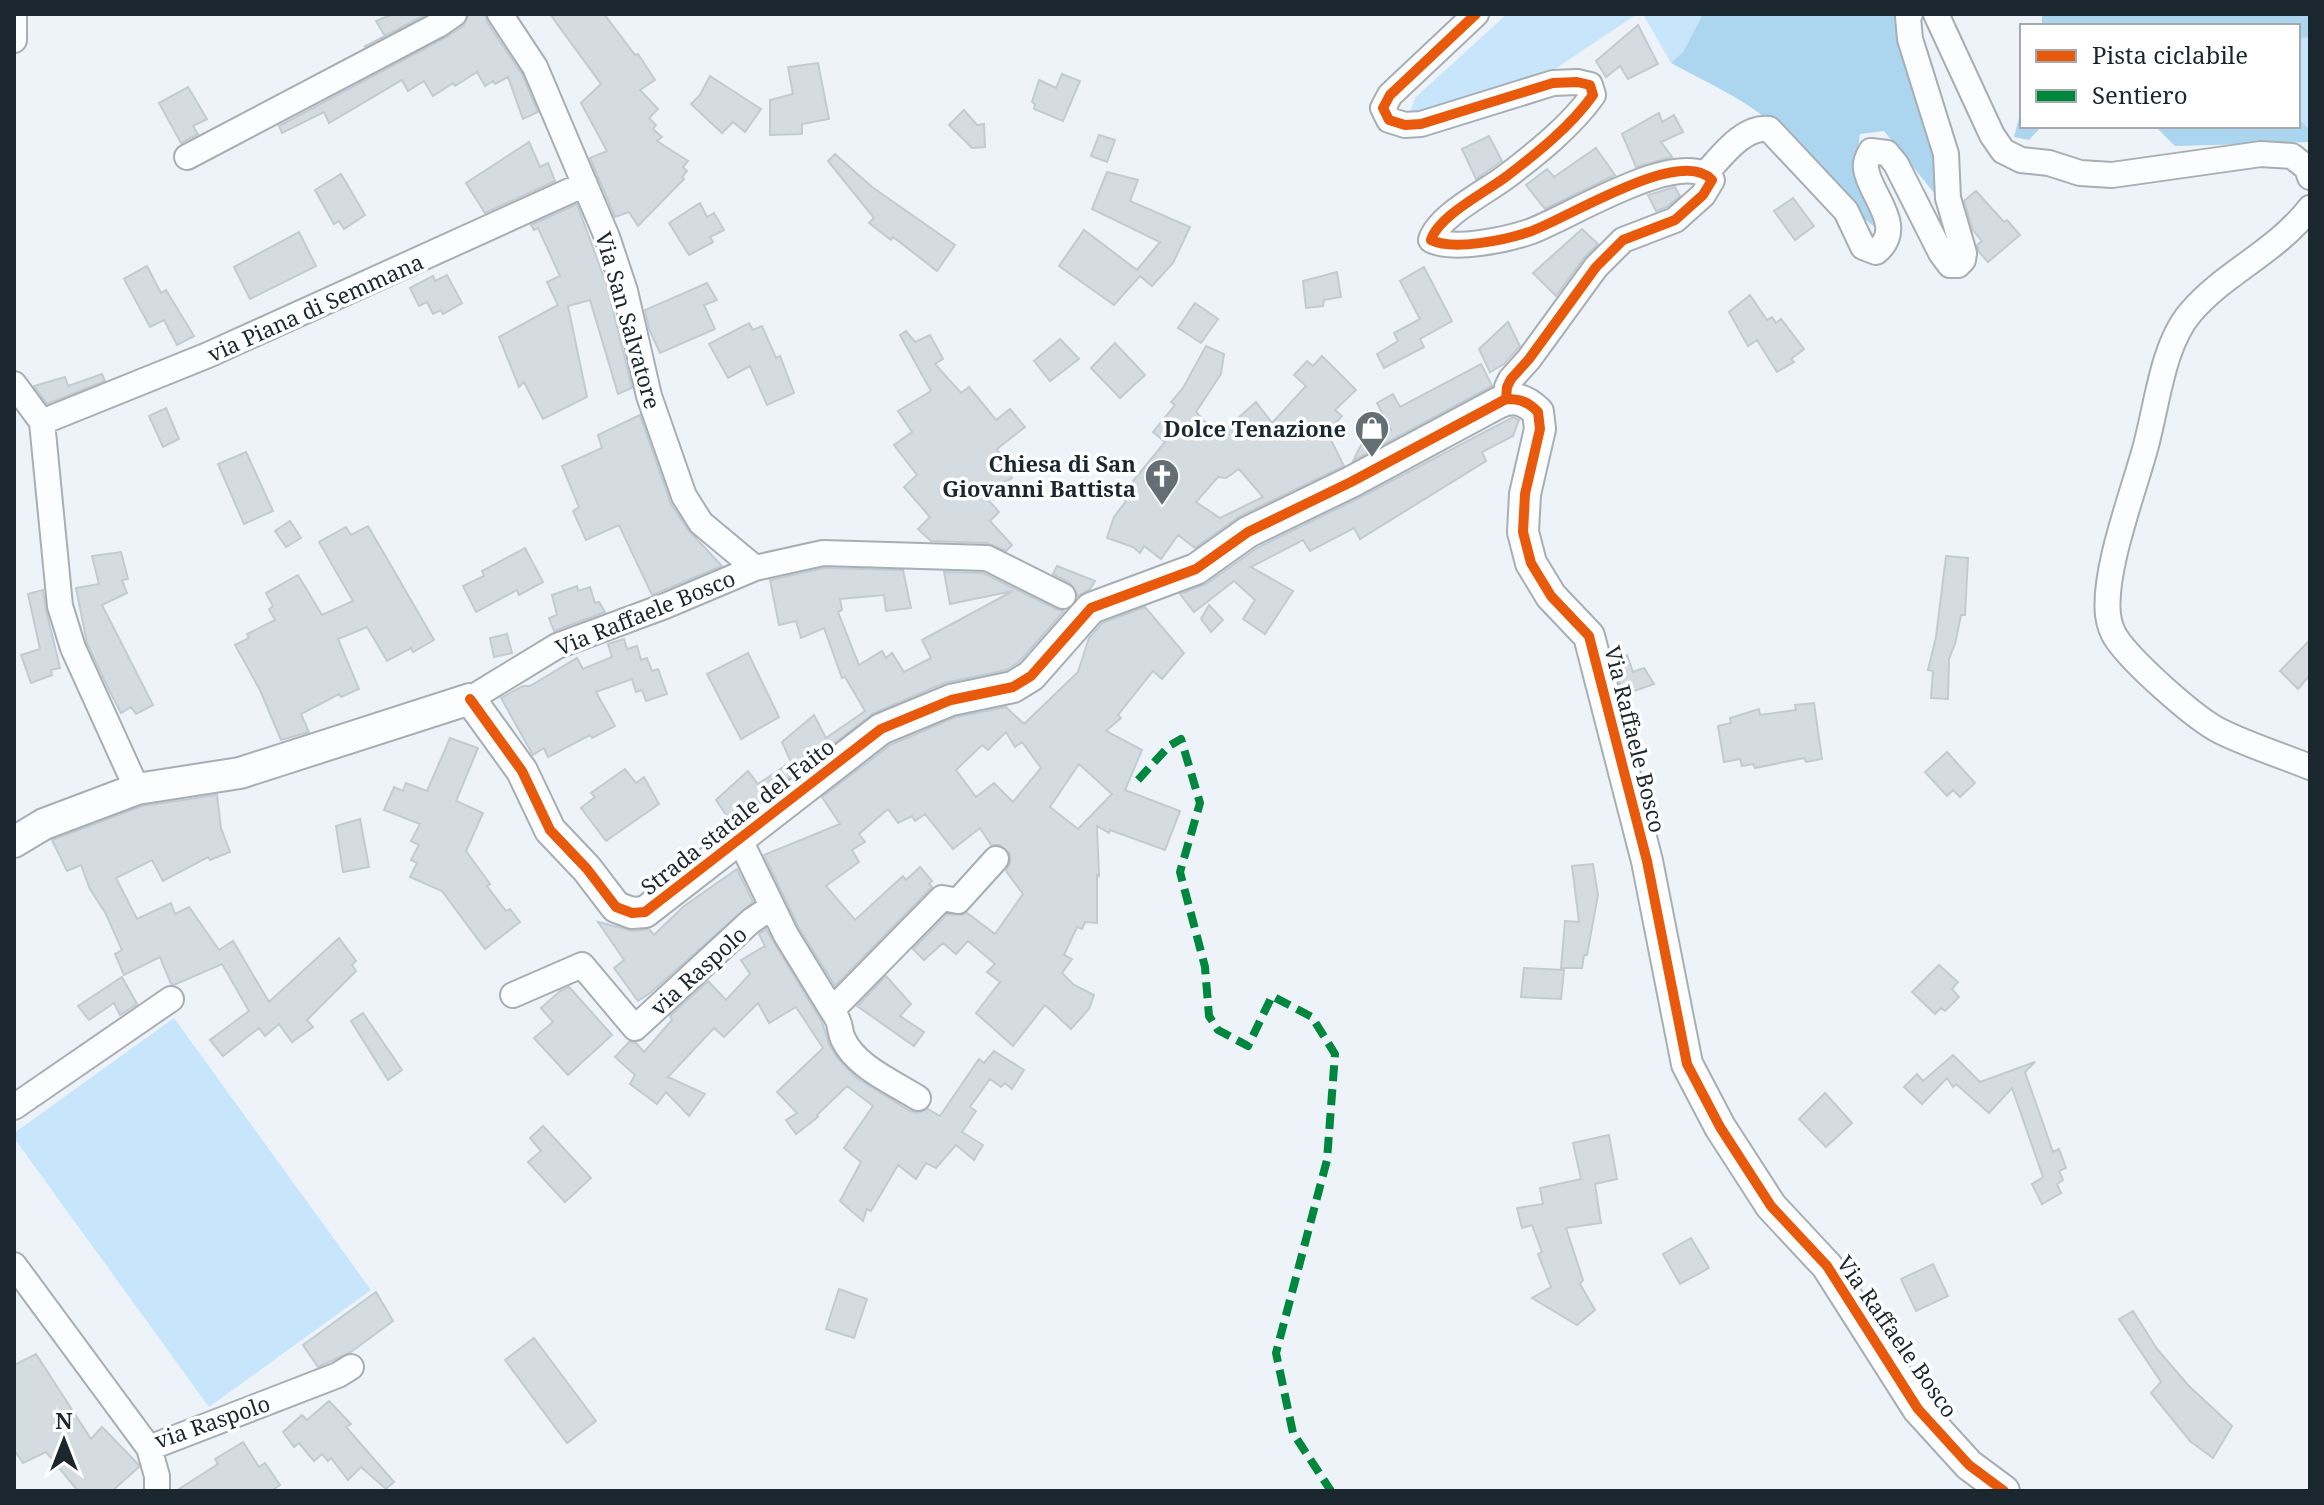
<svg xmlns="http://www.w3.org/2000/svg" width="2324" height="1505" font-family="'Noto Serif',serif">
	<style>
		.green { fill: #c7e6fc }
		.forest { fill: #acd5f0 }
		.building { fill: #d4dce2; stroke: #c3cbd2; stroke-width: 2; fill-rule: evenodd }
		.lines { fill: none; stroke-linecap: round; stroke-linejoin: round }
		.minor-casing { stroke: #a7aeb4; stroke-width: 28 }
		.tertiary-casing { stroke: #a7aeb4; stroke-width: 34 }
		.minor { stroke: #fcfdfe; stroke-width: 24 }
		.tertiary { stroke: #fcfdfe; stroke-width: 30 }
		.quiet { stroke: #00873e; stroke-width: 8; stroke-dasharray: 16 8; stroke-linecap: butt }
		.cycleway-casing { stroke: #fff; stroke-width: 15 }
		.cycleway { stroke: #e8590c; stroke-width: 10 }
		.labels { text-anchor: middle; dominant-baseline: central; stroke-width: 7; stroke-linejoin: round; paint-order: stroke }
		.street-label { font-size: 22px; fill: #1b272f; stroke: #fff }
		.poi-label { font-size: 22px; font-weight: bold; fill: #1b272f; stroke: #fff; text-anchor: end }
	</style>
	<rect width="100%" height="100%" fill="#edf3f8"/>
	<!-- green -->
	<path class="green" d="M1507,14h130l-88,59 -133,43 -6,-4 5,-14z
		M1643,14h60l-20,38 -12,11z
		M2310,37v93l-12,-12v-79z
		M174,1018l197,272 -162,117 -195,-269v-5z"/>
	<!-- forest -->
	<path class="forest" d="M1703,14h192l46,158 -6,22 -51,-63 -24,3 -4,30 23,66c-42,-29 -68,-74 -106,-106 -30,-26 -67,-42 -102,-61l12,-11z
		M2042,14h268v23l-12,2v-13h-256z
		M2022,106v20h20l-13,14 -15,-3z
		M2298,118l12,12v12l-135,4 -20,-20h143z"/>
	<!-- building -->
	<path class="building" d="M393,14h34l-63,33 21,-11 -9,-15z
		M469,14h16l2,8 35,52 16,38 -15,7 -15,-42 -13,7 -2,-3 -8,5 -8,-14 -22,14 -2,-3 -20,13 -9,-15 -16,10 -6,-11 -73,43 -5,-11 -42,21 -3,-7 166,-88 18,-12z
		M550,14h54l31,41 3,-1 17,26 -15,10 18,19 -9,9 7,7 -3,4 9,8 -5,4 31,20 -5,6 4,4 -5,6 2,2 -46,47 -9,-14 -14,5 -25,-59 17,-7 -26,-48 20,-19z
		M1638,25l20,39 -30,15 -8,-13 -14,11 -10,-16z
		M818,63l11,56 -27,5v10l-32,1v-35l23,-6 -5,-27z
		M1062,74l18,7 -17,40 -29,-12 1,-5 -3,-2 7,-22 17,8z
		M710,76l51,33 -16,23 -12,-10 -11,11 -31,-29 9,-9z
		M188,87l19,32 -14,7 5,8 -17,9 -22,-40z
		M964,110l13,15 7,-1 1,23 -13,1 -23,-23z
		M1659,113l3,9 12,-7 9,17 -22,10 11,15 -36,10 -14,-33z
		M1099,135l16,5 -8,22 -16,-6z
		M1489,136l13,25 -26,18 -14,-30z
		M529,142l11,25 8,-4 7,18 -70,32 -19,-30z
		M1596,148l19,27 -70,34 -19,-24 21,-16 7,8z
		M835,154l37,33 83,58 -18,26 -44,-34 -2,3 -22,-17 5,-5 -46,-57z
		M1107,172l31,8 -8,21 60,26 -17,36 -21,23 -12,-10 -26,29 -55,-39 25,-36 53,40 23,-28 -68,-33z
		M341,174l24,41 -21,14 -5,-8 -5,3 -19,-34z
		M1675,187l5,9 -13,11 -11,4 -8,-16z
		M1976,191l28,31 3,-2 13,15 -32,27 -9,-10 -2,-7 5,-4 -9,-11 -9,-29z
		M1793,198l21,28 -19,14 -21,-29z
		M700,203l7,14 7,-4 10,17 -14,7 3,5 -24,13 -20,-32z
		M577,204l30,82 25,102 -14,6 -28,-94 -22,6 19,91 -44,22 -19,-37 -5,5 -20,-50 59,-32 -11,-23 13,-6 -22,-48 -4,2 -3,-5z
		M1582,229l16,15 -14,14 -28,38 -23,-23z
		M299,232l17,34 -66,33 -16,-32z
		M147,266l14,27 5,-3 28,46 -17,9 -13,-25 -14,7 -26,-48z
		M1424,267l28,54 -32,18 4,8 -40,21 -7,-14 21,-13 -4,-8 26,-14 -20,-38z
		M1337,272l4,25 -17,3 -1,6 -17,2 -3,-27z
		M447,275l15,28 -19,11 -2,-4 -8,4 -6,-12 -8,4 -9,-18 23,-12 2,5z
		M707,283l10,17 -13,5 11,24 -55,24 -11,-24 -4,-19z
		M1750,295l17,25 5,-3 4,6 5,-4 23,30 -13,10 3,3 -17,10 -20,-32 -9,6 -19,-34z
		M1195,303l23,16 -17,24 -23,-15z
		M1508,322l12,24 -16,18 -14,8 -11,-23z
		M749,323l4,7 9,-4 14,32 4,-2 14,37 -27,12 -17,-39 -22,12 -19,-34z
		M906,331l9,11 15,-7 13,24 -8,5 26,29 8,-6 27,33 14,-11 15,18 -28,22 15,29 -29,16 16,18 -9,9 22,24 -6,6 -19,-8 -56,-2 -13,-12 12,-12 -26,-30 13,-12 -23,-30 18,-13 -14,-21 33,-20 -31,-56z
		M1060,339l19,20 -29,22 -16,-20z
		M1115,343l30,32 -25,23 -29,-30z
		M1206,346l18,8 -3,20 -25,38 22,24 38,-34 16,21 34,-37 -12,-11 13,-14 6,5 9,-10 34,34 -21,20 7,6 -15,16 17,34 -104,50 -45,32 -17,-13 -17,24 -17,-13 -4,7 -7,-6 -26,-9 7,-21 12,-16 -6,-4 45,-55 -12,-10 22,-27 -4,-3 12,-14zM1239,469l24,28 -43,21 -24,-16 22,-25 8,1z
		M1481,364l11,22 -139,75 8,-16 30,-15 -14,-27 16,-9 7,13z
		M102,374l3,7 -58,23 -13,-18 31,-9 3,9z
		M166,408l13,31 -16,8 -14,-31z
		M640,415l31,89 18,27 33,35 -70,29 -33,-70 -33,15 -13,-29 6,-4 -17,-41 40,-18 -4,-13z
		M1513,417l6,3 -6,16 -31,16 4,9 -126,78 -6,-11 -44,23 -7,-11 -52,27 42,24 -28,43 -22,-15 12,-19 -21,-19 -40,31 -14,-18 26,-10 51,-36 102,-50z
		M246,452l27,59 -29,13 -26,-60z
		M290,521l11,17 -15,9 -11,-16z
		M368,526l66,114 -21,12 -2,-4 -24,13 -20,-34 -29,12 21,50 -18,8 -2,-3 -38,20 8,18 -28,8 -21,-50 -25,-45 14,-7 -2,-4 28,-14 -6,-11 4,-3 -7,-13 32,-18 24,40 31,-14 -34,-59 27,-15 5,8z
		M525,548l18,34 -24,13 -2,-5 -41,22 -13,-26 21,-10 -2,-5z
		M121,552l7,27 -6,1 5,13 -25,12 51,100 -17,9 -5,-7 -10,6 -14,-27 -20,-43 -11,-55 23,-4 -7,-28z
		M1946,556l22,2 -3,57h-4l-6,29 -6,15 -1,40 -17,-1 2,-27 -5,-1 8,-33z
		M1057,566l38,15 -5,8 -12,7 -8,-13 -17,-9z
		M824,568l79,2 8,38 -25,3 -2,-16 -44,4 2,11 -4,2 21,53 23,-14 4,7 6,-5 12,19 27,-14 -9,-18 91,-49 -63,13 -6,-32 39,1 73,36 8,2 -45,51 -13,8 -62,13 -70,30 -143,109 -15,-22 32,-29 10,13 33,-22 -9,-20 32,-27 12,23 39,-27 -20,-34 -3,1 -18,-50 -23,10 -5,-17 -17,4 -9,-45z
		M577,586l1,5 12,-4 5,16 4,-1 6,10 -51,19 -5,-13 8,-3 -5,-20z
		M43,590l3,20 14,58 -9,2 1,5 -21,8 -10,-28 19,-6 -12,-55z
		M1209,605l14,15 -12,12 -10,-13z
		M1145,607l39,46 -22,26 -9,-8 -35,44 3,3 -15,13 36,19 -17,40 55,21 -15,39 -55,-20 -1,3 -12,-7 2,50 -2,-1v48l-12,-1 -3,7 -5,-2 -13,28 8,4 -10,14 12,12 20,10 -5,14 -18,20 -26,-24 -32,41 -37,-33 24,-31 -13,-10 8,-8 -27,-23 -12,13 -13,-11 -19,17 -11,-11 34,-35 15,1 5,-2 28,21 28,-40 -17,-23 4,-8v-9l-10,-9h-9l-11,-17 -27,21 -28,-35 -10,7 -3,-5 -14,7 -10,-14 -29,25 6,8 -13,8 7,12 -33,24 29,34 48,-44 3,4 14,-13 12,14 -3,3 3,3 -97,99 -36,-58 -35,-73 76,-31 -18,-27 68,-52 66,-28 50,-10 18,17 54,-52 11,-34 13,-15zM1006,732l9,15 7,-5 19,26 -28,34 -19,-19 -18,14 -20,-27 26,-25 6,5zM1079,764l33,30 -34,35 -28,-22z
		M507,634l5,19 -18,4 -4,-19z
		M624,639l3,10 10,-3 4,14 6,-2 5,13 6,-2 9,25 -21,7 -4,-11 -6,2 -4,-13 -36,13 19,34 -23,12 -2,-3 -42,22 -4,-9 -11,7 -32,-57 22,-12h7l47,-28 6,11 29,-12 -4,-13z
		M2310,640v35l-12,14 -18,-18z
		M748,653l31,64 -38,22 -34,-65z
		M1627,655l6,17 11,-4 10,16 -31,11 -9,-35z
		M1814,703l8,56 -16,3 -2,-4 -49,10 -2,-4 -11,2 -2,-7 -16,3 -6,-36 13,-3 -1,-5 29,-9 1,6 36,-5 -1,-5z
		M450,738l28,10 -22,53 27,12 -17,38 24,33 -3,2 19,25 4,-2 10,13 -35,27 -43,-58 -32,-14 7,-14 -6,-3 8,-15 -8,-4 9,-17 -36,-14 10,-23 9,4 3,-8 21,8z
		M1947,752l28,31 -15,14 -7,-7 -6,6 -22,-24z
		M625,769l11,14 8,-6 15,27 -53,37 -25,-33 14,-11 -4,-4z
		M217,795l4,33 9,24 -20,8 -2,-3 -45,24 -11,-21 -36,18 21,41 34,-16 4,11 14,-7 30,43 14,-9 36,61 70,-64 17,23 -4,4 4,6 -49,49 6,7 -21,15 -13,-18 -14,12 -6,-8 -36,28 -13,-16 39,-29 -27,-47 -48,21 -3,-1 -11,-27 -36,18 -9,-21 7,-4 -16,-36 -16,-25 -9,-24 -14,6 -15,-31 90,-34z
		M360,819l9,48 -26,5 -7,-46z
		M1593,864l5,31 -11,60h-3l-2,13h-21l4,-47 14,1 -7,-56z
		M737,869l16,33 -103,91 -12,8 -24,-33 10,-8 -26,-38 35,9 16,-2 5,6 30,-29z
		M766,929l56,93 7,22 9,15 19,19 53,33 8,2 10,-4 12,7 39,-57 5,4 10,-12 30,19 -12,19 -7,-6 -4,4 -11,-8 -20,28 6,4 -14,21 21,13 -9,15 -18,-15 -20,23 -10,-5 -10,16 -18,-14 -27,46 -4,-2 -4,12 -23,-20 21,-39 -17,-14 29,-42 -26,-20 -30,29 1,2 -22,17 -10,-14 11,-7 -20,-21 46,-44 -27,-41 -27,16 -11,-20 -34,34 -10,-9 -46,49 37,17 -16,22 -23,-24 -9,12 -27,-20 5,-9 -20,-18 14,-15 7,1 8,9 28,-32 -2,-4 38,-35 18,19 24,-26 -9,-14 24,-14 -6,-12z
		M1939,965l19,17 -6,7 7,8 -14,14 -4,-3 -6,6 -23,-22z
		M1524,968l40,2 -3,29 -40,-2z
		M886,976l25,28 -11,12 24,16 -10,14 -57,-40z
		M122,977l15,27 -17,11 -6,-12 -25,17 -11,-14z
		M569,987l43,48 -44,40 -34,-37 19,-16 -12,-14 19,-17z
		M363,1013l39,57 -14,10 -37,-59z
		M1953,1055l27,27 55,-20 -10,10 28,80 6,-3 7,19 -7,3 4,9 -6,4 4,9 -19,11 -10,-20 11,-7 -31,-89 -23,25 -33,-29 -3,3 -6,-9 -25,26 -18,-17 13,-13 6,7z
		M1825,1093l27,30 -26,24 -27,-28z
		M543,1126l48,52 -26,24 -37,-40 13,-11 -11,-13z
		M1609,1135l8,44 -22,5 6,39 -35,5 17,52 -3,4 15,26 -18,15 -45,-27 19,-11 -13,-33 4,-2 -10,-27 -10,3 -5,-20 26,-4 -3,-16 41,-9 -8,-36z
		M1691,1238l18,30 -29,16 -17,-30z
		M1933,1264l15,32 -32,15 -15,-32z
		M839,1289l28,10 -13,39 -28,-9z
		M376,1292l17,29 -42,31 -33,15 -15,-22z
		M2133,1311l24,38 32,37 43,40 -19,32 -23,-17 -39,-48 10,-11 -42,-63z
		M534,1338l62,83 -29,22 -62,-83z
		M36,1354l55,85 11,-12 36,37 1,3 -27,24h-34l-32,-39 -23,11 -9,-13v-85z
		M329,1401l22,23 -5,3 48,55 -8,7 -25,-22 -13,13 -17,-22 -3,3 -6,-7 -8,7 -15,-18 -5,4 -11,-15 19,-17 5,5z
		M243,1442l16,25 6,-4 15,22 -9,6h-95l42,-27 -3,-5z"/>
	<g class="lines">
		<!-- minor casing -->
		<g class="minor-casing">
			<path id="minor" d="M500,14l35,53 72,170 18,54 24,105 35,100 17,27 54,45
				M1476,14l-86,81 -7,13 6,12 16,5 16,-1 132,-41 24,-1 13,3 3,10c-22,31 -56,58 -86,81 -21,16 -69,40 -76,64 22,11 74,0 98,-8 36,-12 152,-87 183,-52l-9,15 -28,25 -52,20 -27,27 -67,92 -18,20 -4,8 -1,12
				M1936,14l56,121 11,16 18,9 28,3 31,10 32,2 149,-21 31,2 15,12 3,9
				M14,40v-26
				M187,157l251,-132 16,-11
				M1706,173c16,-17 37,-47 63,-44l77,82 17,36 13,5c31,-25 -6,-56 -10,-83 -1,-6 2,-13 5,-18l16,2 9,11 45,89 9,12h8l5,-5 1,-7 -16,-55 -2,-44 -36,-115 -2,-22 2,-3
				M2310,208c-35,45 -85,64 -119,104 -29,33 -34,95 -46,137 -12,44 -42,122 -37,166 1,7 4,17 8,23 16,24 78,80 104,93 28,14 60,24 90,36
				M14,384l28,38 18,184 13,42 64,141
				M42,422l166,-67 377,-171
				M470,699l87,-53 108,-40 90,-38 68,-15 164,5 76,38
				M740,840l46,95 46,75 110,-112 16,3 38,-42
				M513,995l69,-30 53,63 116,-107 21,-14
				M832,1010c10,14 6,16 11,29 13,28 50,43 75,59
				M14,1107l157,-108
				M14,1265l135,183 189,-73 13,-8
				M149,1448l8,28v15"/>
		</g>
		<!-- tertiary casing -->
		<g class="tertiary-casing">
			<path id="tertiary" d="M14,842l30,-18 93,-35 103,-16 230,-74 52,72 28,59 37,39 29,38 16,6 13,-1 236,-183 70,-29 62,-13 18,-11 60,-68 105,-39 52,-37 103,-50 147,-79c16,-8 28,-3 40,9l2,17 -15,65 -2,38 8,31 20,33 38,40 58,225 40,203 33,63 51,79 56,60 91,143 51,56 35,26"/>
		</g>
		<!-- minor -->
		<use href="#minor" class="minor"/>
		<!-- tertiary -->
		<use href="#tertiary" class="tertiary"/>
		<!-- quiet -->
		<path class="quiet" d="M1138,780l31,-34 12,-7 19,64 -20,69 25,95 4,49 9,14 30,16 24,-50 40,21 23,37 -8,106 -51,193 17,80 38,58"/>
		<!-- cycleway casing -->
		<g class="cycleway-casing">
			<path id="cycleway" d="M1476,14l-86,81 -7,13 6,12 16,5 16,-1 132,-41 24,-1 13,3 3,10c-22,31 -56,58 -86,81 -21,16 -69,40 -76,64 22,11 74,0 98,-8 36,-12 152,-87 183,-52l-9,15 -28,25 -52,20 -27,27 -67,92 -18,20 -4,8 -1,12
				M470,699l52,72 28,59 37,39 29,38 16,6 13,-1 236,-183 70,-29 62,-13 18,-11 60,-68 105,-39 52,-37 103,-50 155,-83c15,0 22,3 32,13l2,17 -15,65 -2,38 8,31 20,33 38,40 58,225 40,203 33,63 51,79 56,60 91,143 51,56 35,26"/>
		</g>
		<!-- cycleway -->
		<use href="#cycleway" class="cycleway"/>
	</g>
	<!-- icons -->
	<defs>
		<g id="shop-pin" transform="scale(1.8)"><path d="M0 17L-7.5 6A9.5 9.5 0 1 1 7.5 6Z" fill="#646e75" stroke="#fff"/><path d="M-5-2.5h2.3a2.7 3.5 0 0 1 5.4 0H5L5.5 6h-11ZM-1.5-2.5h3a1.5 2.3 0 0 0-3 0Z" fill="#fff"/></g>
		<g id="church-pin" transform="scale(1.8)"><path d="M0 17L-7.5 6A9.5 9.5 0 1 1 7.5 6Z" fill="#646e75" stroke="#fff"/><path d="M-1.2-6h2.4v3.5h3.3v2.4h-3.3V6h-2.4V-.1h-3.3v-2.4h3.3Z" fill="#fff"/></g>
	</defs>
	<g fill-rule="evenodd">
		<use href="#shop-pin" x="1372" y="428"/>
		<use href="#church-pin" x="1162" y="476"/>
	</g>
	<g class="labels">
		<!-- street labels -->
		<g class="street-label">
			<text transform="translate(315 307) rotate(-24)">via Piana di Semmana</text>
			<text transform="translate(629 320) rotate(74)">Via San Salvatore</text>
			<text transform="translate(645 612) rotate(-22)">Via Raffaele Bosco</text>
			<text transform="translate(1636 739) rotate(76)">Via Raffaele Bosco</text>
			<text transform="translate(737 816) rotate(-38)">Strada statale del Faito</text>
			<text transform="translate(698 970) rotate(-42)">via Raspolo</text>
			<text transform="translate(1898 1336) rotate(55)">Via Raffaele Bosco</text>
			<text transform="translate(212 1421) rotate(-19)">via Raspolo</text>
		</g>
		<!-- poi labels -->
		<g class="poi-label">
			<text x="1346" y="428">Dolce Tenazione</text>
			<text x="1136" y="463">Chiesa di San<tspan x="1136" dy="25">Giovanni Battista</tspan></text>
		</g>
	</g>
	<!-- border -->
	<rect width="2324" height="1505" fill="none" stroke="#1b272f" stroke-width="32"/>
	<!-- legend -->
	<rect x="2020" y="24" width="280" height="104" fill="#ffffff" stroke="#a4a9ac" stroke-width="2"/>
	<rect x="2036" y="50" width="40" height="12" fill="#e8590c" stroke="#a4a9ac" stroke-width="2"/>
	<text x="2092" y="64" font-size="24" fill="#1b272f">Pista ciclabile</text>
	<rect x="2036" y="90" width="40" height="12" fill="#00873e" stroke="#a4a9ac" stroke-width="2"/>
	<text x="2092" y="104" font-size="24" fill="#1b272f">Sentiero</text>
	<!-- north arrow -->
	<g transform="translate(64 1441)" stroke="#ffffff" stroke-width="6" paint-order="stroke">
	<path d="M0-6L14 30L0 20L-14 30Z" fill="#1b272f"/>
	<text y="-12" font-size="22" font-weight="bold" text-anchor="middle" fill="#1b272f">N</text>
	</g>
</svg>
